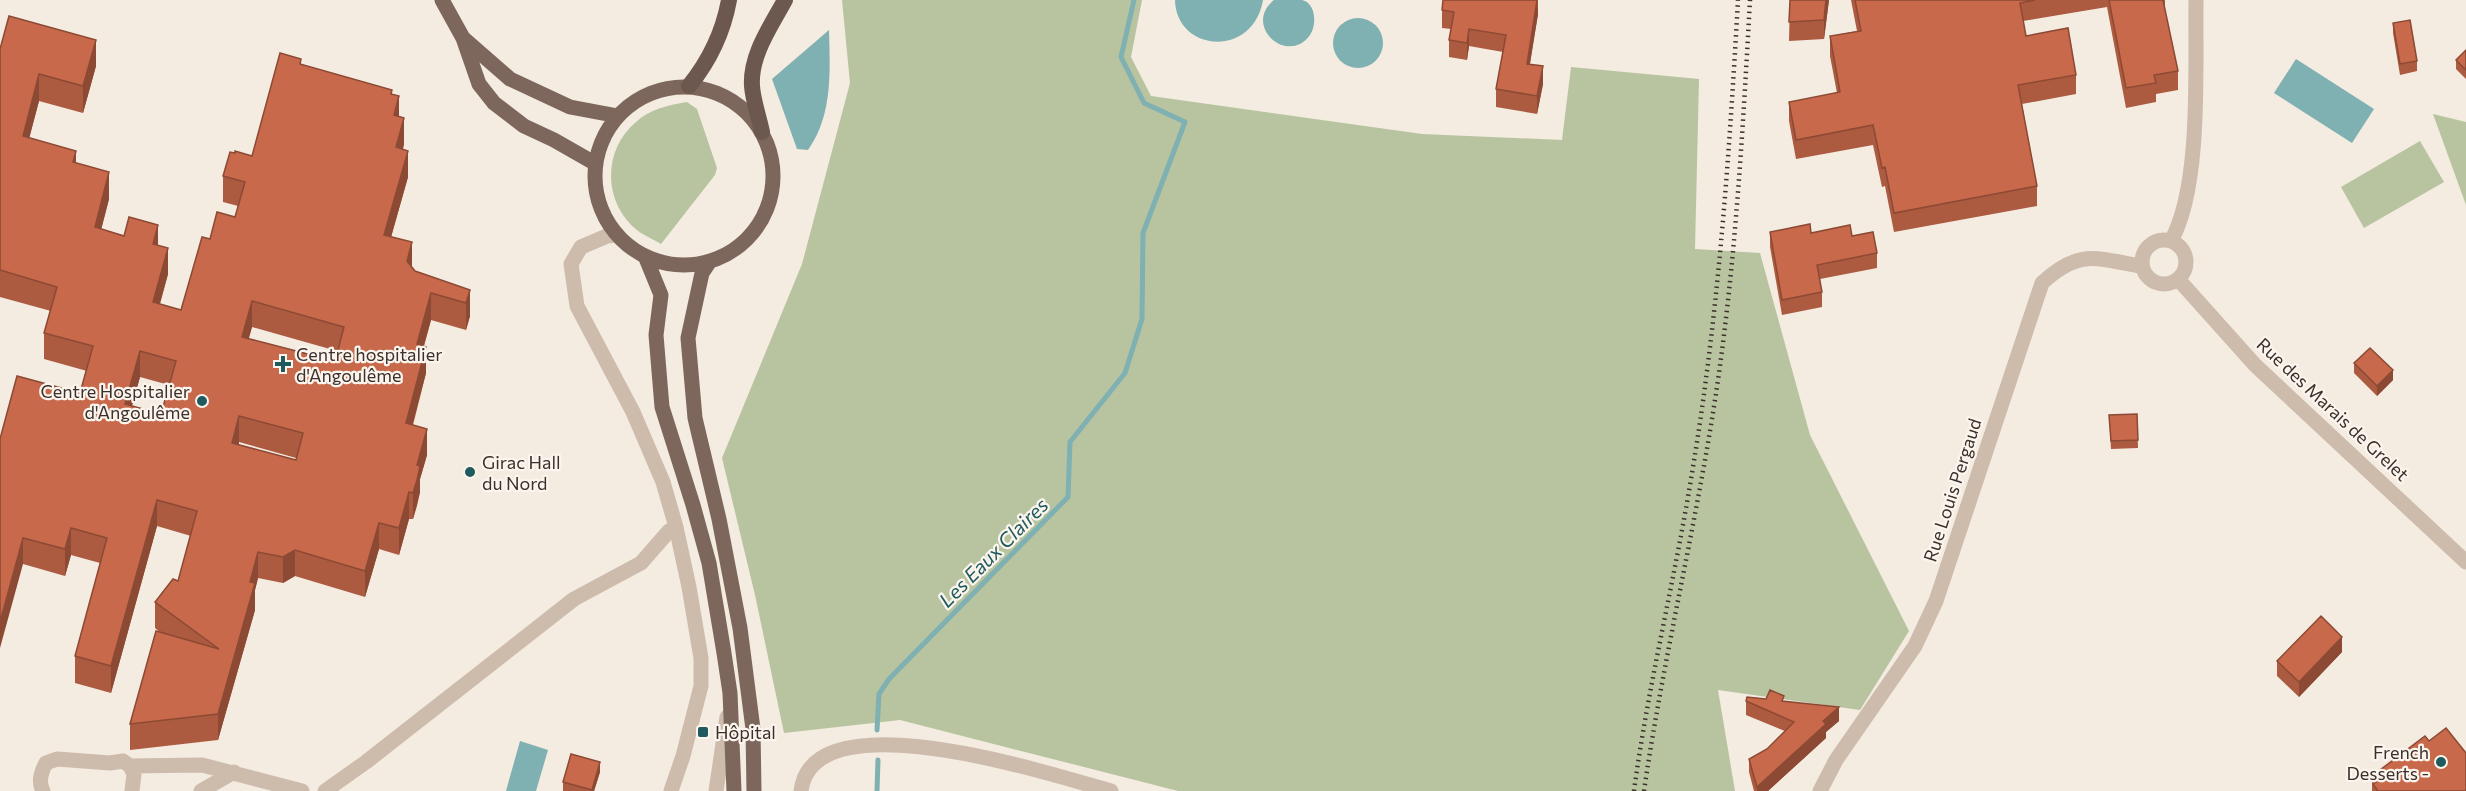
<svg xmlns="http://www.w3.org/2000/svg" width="2466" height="791" font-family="Commissioner,sans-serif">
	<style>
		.green { fill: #b8c4a0 }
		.water { fill: #7fb0b2 }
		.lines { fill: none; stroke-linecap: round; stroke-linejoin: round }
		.stream { stroke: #7fb0b2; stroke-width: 5 }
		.minor { stroke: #cdbbac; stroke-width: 15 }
		.primary { stroke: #7d675c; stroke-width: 15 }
		.trunk { stroke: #6c584f; stroke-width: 16 }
		.rail { stroke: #3b302b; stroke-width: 4.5; stroke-dasharray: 1.5 4.5; stroke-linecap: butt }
		.wall { fill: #ac5a40; fill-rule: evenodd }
		.shaded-wall { fill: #8c4a34 }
		.building { fill: #c8694b; stroke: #8c4a34; stroke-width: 1.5; fill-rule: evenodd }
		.poi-dot { fill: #1f5a5e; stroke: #fbf5ee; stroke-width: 2 }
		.labels { text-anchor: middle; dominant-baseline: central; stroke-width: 4.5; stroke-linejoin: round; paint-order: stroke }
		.poi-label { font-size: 18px; fill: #3b302b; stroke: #fbf5ee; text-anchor: start }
		.street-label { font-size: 18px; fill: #3b302b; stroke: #fbf5ee }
		.water-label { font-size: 20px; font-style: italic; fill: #1f5a5e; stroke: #fbf5ee }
	</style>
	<rect width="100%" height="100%" fill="#f4ebe1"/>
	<!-- green -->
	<path class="green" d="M842,0h300l-11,57 20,39 271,38 140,6 9,-73 128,12 -4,170 65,4 50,182 99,196 -49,79 -142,-20 17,101h-557l-278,-71 -116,13 -29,-138 -33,-137 80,-194 48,-181z
		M687,102l10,7 20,59 -2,7 -54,69c-6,-4 -14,-7 -20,-11 -38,-26 -40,-82 -5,-111 14,-13 33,-17 51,-20z
		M2433,114l33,8v83z
		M2420,141l24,41 -80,46 -23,-41z"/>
	<!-- water -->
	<path class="water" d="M1175,0h88c-10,59 -87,52 -88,0z
		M1274,0c9,0 19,0 28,0 14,3 15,25 8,35 -22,31 -68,-9 -36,-35z
		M1333 43a25 25 0 1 1 50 0a25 25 0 1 1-50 0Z
		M829,30c1,41 4,85 -21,120l-11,-1 -25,-70z
		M2296,59l78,50 -22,34 -78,-50z
		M520,741l28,9 -12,41h-30z"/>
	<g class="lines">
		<!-- stream -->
		<path class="stream" d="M877,730l2,-36 10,-15 179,-182 2,-55 55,-69 17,-54 1,-86 42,-111 -41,-19 -23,-46 13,-57
			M877,791l1,-31"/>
		<!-- minor -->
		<path class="minor" d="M617,235l-10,1 -26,11 -10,17 6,42 56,106 30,70 13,45 13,60 12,71v28l-18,70 -12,35
			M2142 262a22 22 0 1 1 44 0a22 22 0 1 1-44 0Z
			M2171,241c31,-55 24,-175 25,-241
			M2178,279l77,86 211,197
			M130,766l72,-1 100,26
			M43,791c-5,-9 -2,-19 3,-28l11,-4 53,4 13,-2 7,5 4,8 -2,17
			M201,791l33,-19
			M325,791l41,-29 208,-163 67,-36 28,-32 7,-4
			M716,791l11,-74
			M801,791c12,-96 254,-15 310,0
			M1820,791l16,-31 79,-114 21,-45 106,-318c37,-34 53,-25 99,-17"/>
		<!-- primary -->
		<path class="primary" d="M442,0l21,38 16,46 15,19 30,23 30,14 42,24
			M463,38l47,41 60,28 48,9
			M595 176a89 89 0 1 1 178 0a89 89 0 1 1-178 0Z
			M645,256l16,39 -5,40 6,72 31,98 16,58 15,90 6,40 4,98
			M710,261l-8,12 -14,65 7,80 24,101 21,109 13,101 1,62"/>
		<!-- trunk -->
		<path class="trunk" d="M689,86c21,-26 34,-53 40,-86
			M762,132c-3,-15 -9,-31 -10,-46 -2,-31 19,-60 33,-86"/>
		<!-- rail -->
		<path class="rail" d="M1634,791c14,-105 40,-208 57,-312 27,-159 38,-319 47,-479
			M1644,791c20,-138 54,-273 74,-411 18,-126 25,-253 32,-380"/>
	</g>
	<!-- wall -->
	<path class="wall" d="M1538,0v14l-8,50 13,20 -6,30 -41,-7v-18l7,-37 -34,-6 -2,14 -18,-3v-17l2,-11 -9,-1v-18z
		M1790,0h39l-5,39 -35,2z
		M1851,0h314v13l13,58v19l-22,4v8l-30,6 -19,-101 -84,14 3,15 50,39v19l-54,10 15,82v20l-143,26 -9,-46 -3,1 -9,-42 -77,14 -7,-38v-19l48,-9 -7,-37v-20l27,-5z
		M2393,23l24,38v10l-17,4 -7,-42z
		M0,49l96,17 -13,47 -44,-12 -10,37 47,25 33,36 -8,30 57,16 10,29 -8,30 21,6 29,-71 25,-22 3,-11 -15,-4v-26l29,-20 49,-92 91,30 7,23 5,27 -1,5 5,28 -17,60 24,34 55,19v26l-4,14 -35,-10 -7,26 2,27 -13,52 14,30 -7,24v13l-3,14 -4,13h-4l-10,36 -20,-6 -14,48 -70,-21 -12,7 -25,-5 -3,12v20l-37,130 -88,10v-26l31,-91 -6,-5v-26l23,-21 13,-45 -34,-10 -46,167 -36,-10v-27l25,-93 -29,-8 -6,21 -42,-12 -23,-125 80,-46 7,-22 -43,-12v-26l7,-22 -51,-14zM252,327l85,24 -2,10 -87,-22zM140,377l29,8 -8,29 -29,-8zM239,442l57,16v2l-57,-15z
		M2466,50v29l-10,-10v-9z
		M1770,232l41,1 41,3 25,17v15l-57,11 2,13v15l-40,8 -12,-68z
		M2354,363l39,17 -16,16 -23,-23z
		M2137,414l1,34 -27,1 -2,-34z
		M2342,652l-43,45 -22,-21v-15z
		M1746,701h38l55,20 -13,11v6l-58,53h-14l-5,-19v-13l18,-10 18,-18 -39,-16z
		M2429,741l37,50h-94v-15z
		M600,772l-6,19h-31v-9z"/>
	<!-- shaded-wall -->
	<path class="shaded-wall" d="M1537,0l1,14 -11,67v-17z
		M1826,0h3l-5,39v-19z
		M1469,29v17l-2,14v-17z
		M96,40v26l-13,47v-27z
		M1543,66v18l-6,30v-18z
		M39,74v27l-16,61v-26z
		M399,96v26l-5,-7z
		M404,118v26l-8,30v-27z
		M76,151v26l-3,-15z
		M408,151v26l-24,85v-27z
		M109,172v27l-14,55v-27z
		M158,225v26l-5,-7z
		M412,242v27l-5,-8z
		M168,248v26l-15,54v-26z
		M470,290v26l-4,14v-27z
		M431,293v27l-14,50v-26z
		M252,301v26l-10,37v-27z
		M426,347v26l-20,76v-26z
		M140,351v26l-15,53v-26z
		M2393,370v10l-16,16v-10z
		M239,416v26l-7,27v-26z
		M427,429v26l-7,24v13l-7,27v-26l4,-28z
		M409,492v27l-10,36v-27z
		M157,500v26l-46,167v-27z
		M379,523v26l-14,48v-26z
		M71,528v27l-6,21v-27z
		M23,538v26l-23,84v-26z
		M295,550v26l-12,7v-26z
		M258,552v26l-3,12v20l-37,130v-26l32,-132z
		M2342,637v15l-43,45v-15z
		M1839,707v14l-13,11v6l-58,53h-11v-4l66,-66z
		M600,762v10l-6,19h-2z"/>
	<!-- building -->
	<path class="building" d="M1443,0h94l-10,64 16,2 -6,30 -41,-7 10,-54 -37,-6 -2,14 -18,-3 5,-28 -12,-2z
		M1790,0h36l-2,20 -35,2z
		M1855,0h180l-15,3 6,33 42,-8 8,47 -58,10 19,101 -143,27 -9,-46 -3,1 -9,-43 -77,15 -7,-38 51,-10 -10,-56 31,-5z
		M2109,0h54l15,71 -24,4 2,8 -30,5z
		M9,16l87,24 -13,46 -44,-12 -16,62 53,15 -3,11 36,10 -14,55 29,9 5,-19 29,8 -5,19 15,4 -15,54 28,8 21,-73 8,2 7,-27 18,5 10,-35 -22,-6 7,-24 5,1v-2l17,5 28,-103 21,6 -1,5 92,26 -1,4 8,2 -5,19 10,3 -8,29 12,4 -24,84 28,7 -5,19 8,10 55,19 -4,13 -35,-10 -14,51 9,3 -20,76 21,6 -10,36 3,1 -3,14 -4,13 -4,-1 -10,36 -20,-5 -14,48 -70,-21 -12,7 -25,-5 -8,30 5,1 -37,131 -88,10 26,-93 63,18 -64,-47 18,-23 5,2 19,-70 -40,-11 -46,166 -36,-10 32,-118 -36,-10 -6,21 -42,-11 -23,84v-183l17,-63 63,17 13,-47 -49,-13 13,-46 -57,-17v-221zM252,301l92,26 -9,34 -93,-24zM140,351l36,10 -15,53 -36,-10zM239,416l64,17 -7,27 -64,-17z
		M2410,20l7,41 -17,3 -7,-41z
		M2466,50v20l-10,-10z
		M1810,224l1,9 39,-8 2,11 21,-4 4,21 -60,12 5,27 -40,8 -12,-68z
		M2370,348l23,22 -16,16 -23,-23z
		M2137,414l1,26 -27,1 -2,-26z
		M2321,616l21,21 -43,45 -22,-21z
		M1770,690l14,6 -2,5 57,6 -16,14 3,3 -69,63 -8,-28 18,-10 27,-27 -48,-21 1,-4 19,2z
		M2446,728l20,25v38h-88l-5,-7 3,-2 -4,-6 53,-40 4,5z
		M571,754l29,8 -8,28 -29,-8z"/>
	<!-- markers -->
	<g class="poi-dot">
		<path d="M280 355h6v6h6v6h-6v6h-6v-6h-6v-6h6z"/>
		<circle cx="202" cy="401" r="6"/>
		<circle cx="470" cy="472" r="6"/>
		<rect x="697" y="726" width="12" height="12" rx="3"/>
		<circle cx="2441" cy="762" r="6"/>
	</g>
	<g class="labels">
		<!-- poi labels -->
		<g class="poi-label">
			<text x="296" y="354">Centre hospitalier<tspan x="296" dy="21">d'Angoulême</tspan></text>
			<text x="190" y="391" text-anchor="end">Centre Hospitalier<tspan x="190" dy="21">d'Angoulême</tspan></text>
			<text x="482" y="462">Girac Hall<tspan x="482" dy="21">du Nord</tspan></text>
			<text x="715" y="732">Hôpital</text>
			<text x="2429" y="752" text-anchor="end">French<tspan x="2429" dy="21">Desserts -</tspan></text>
		</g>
		<!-- street labels -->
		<g class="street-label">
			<text transform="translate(2333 409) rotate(43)">Rue des Marais de Grelet</text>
			<text transform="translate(1952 490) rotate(-72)">Rue Louis Pergaud</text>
		</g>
		<!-- water labels -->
		<g class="water-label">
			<text transform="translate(993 552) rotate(-45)">Les Eaux Claires</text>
		</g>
	</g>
</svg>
